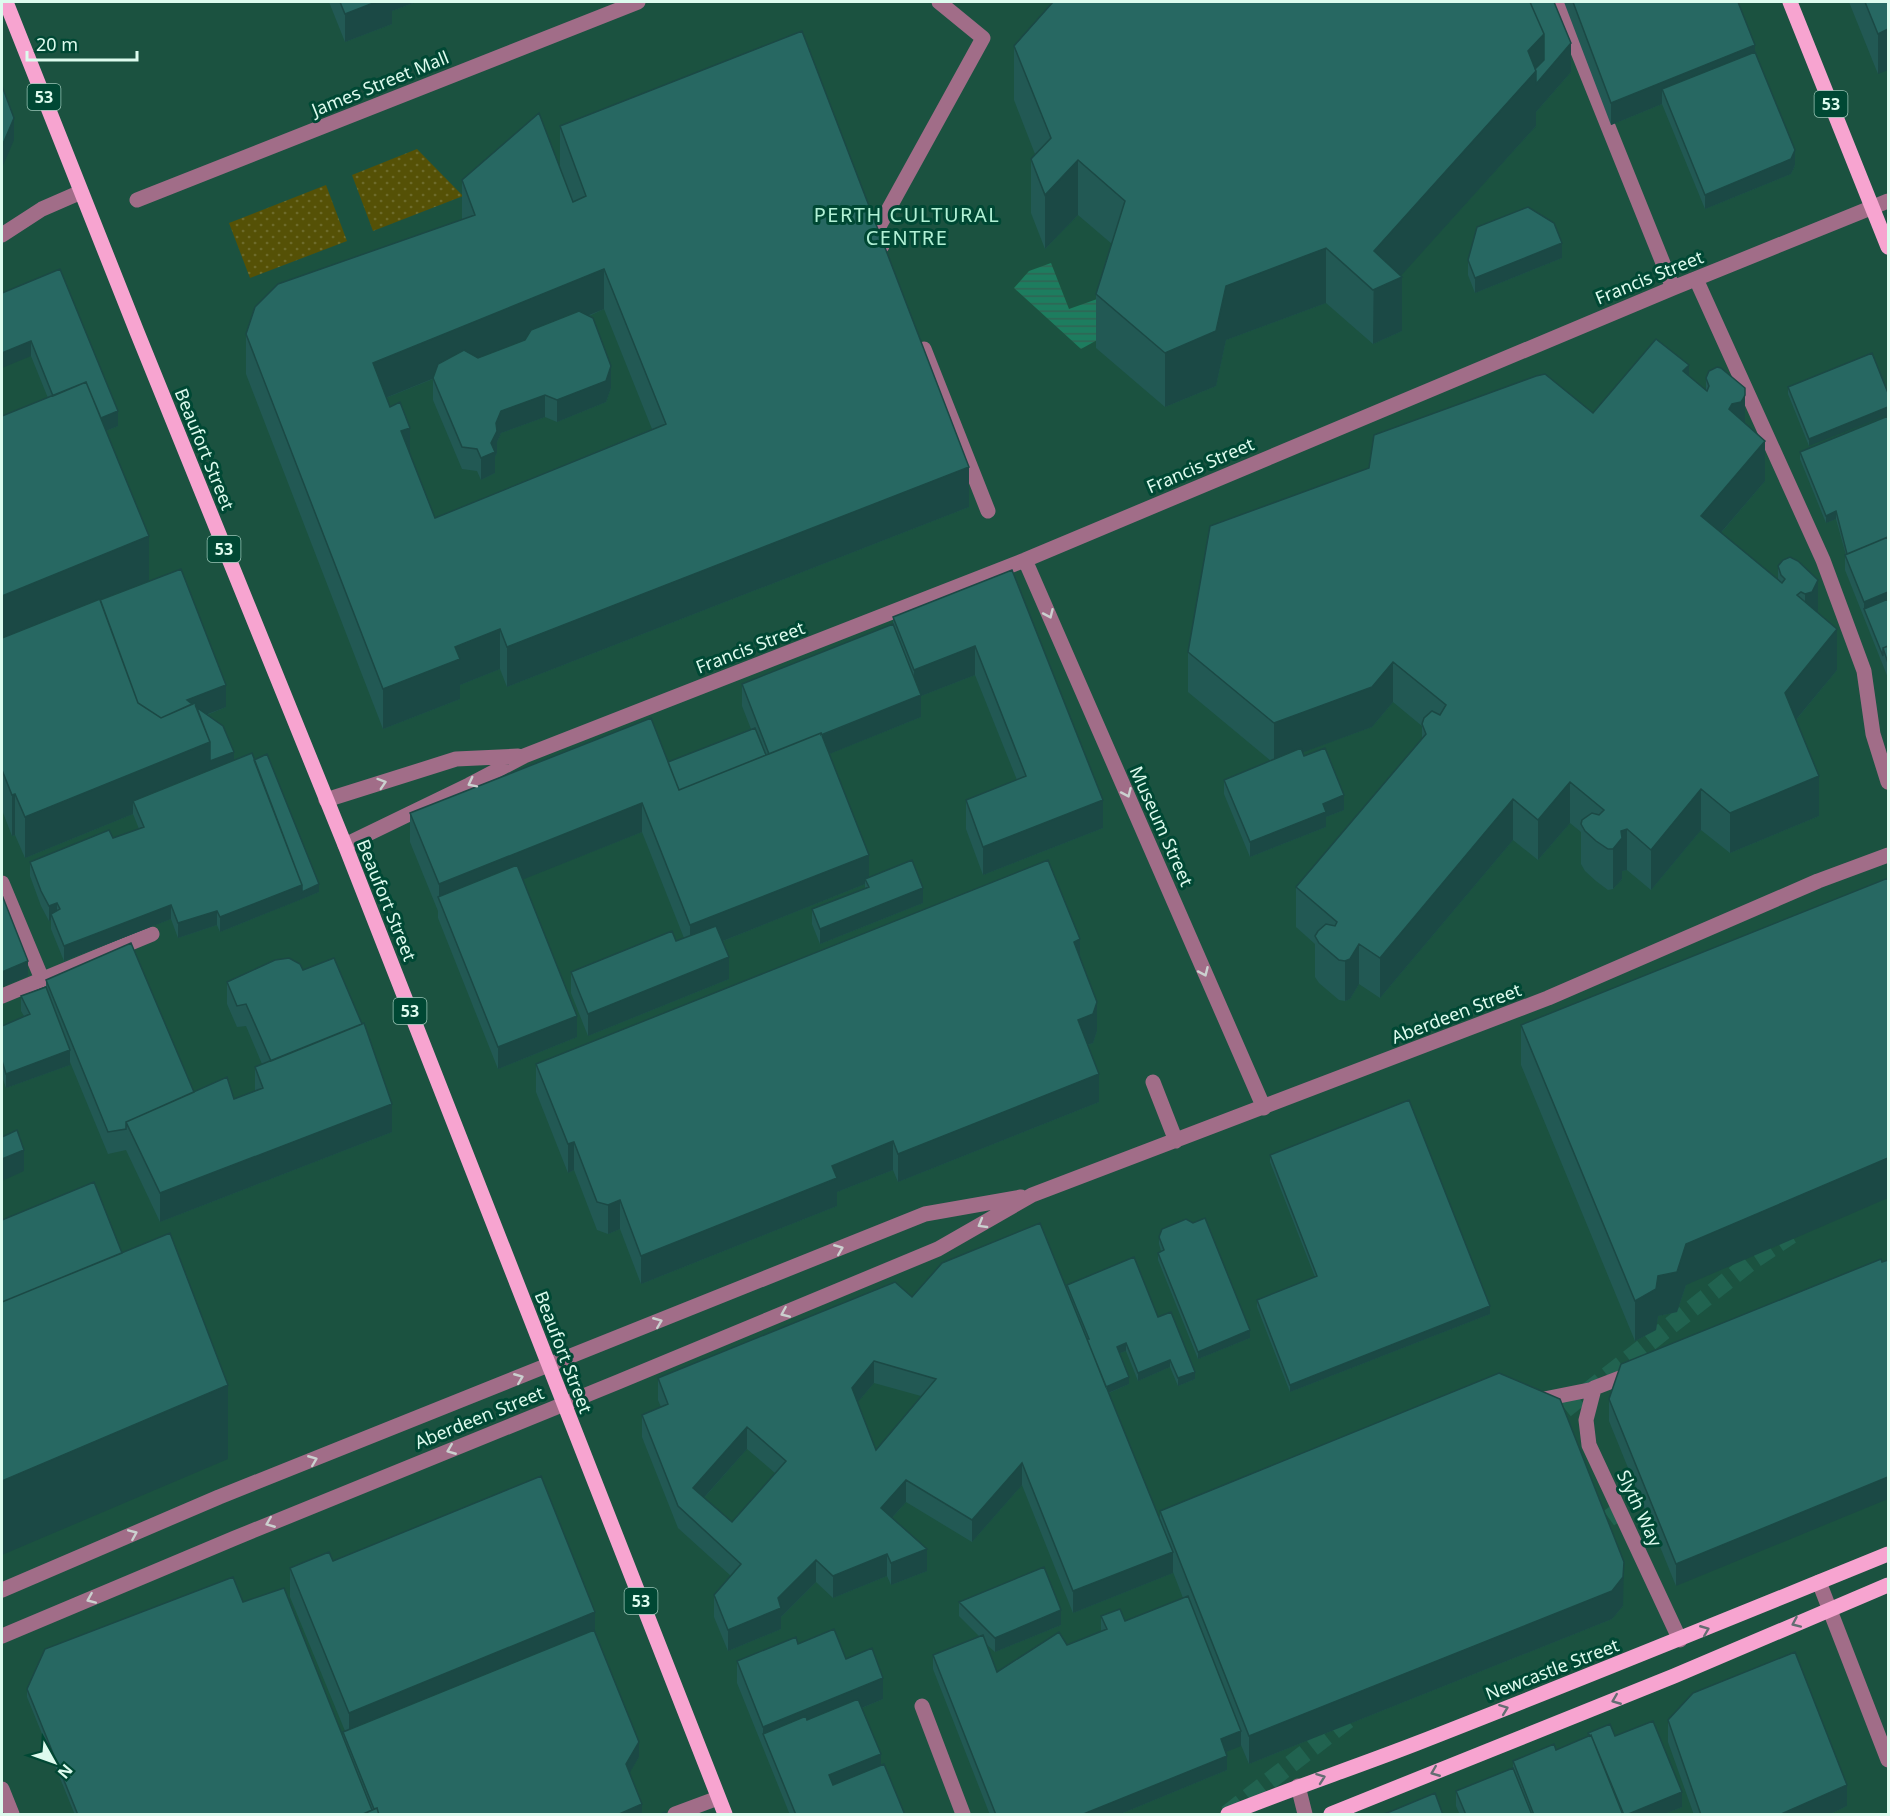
<svg xmlns="http://www.w3.org/2000/svg" width="1890" height="1816" font-family="'Noto Sans',sans-serif">
	<style>
		.built { fill: #1b5240 }
		.grass { fill: url(#grass-dots) }
		.water { fill: url(#water-rules) }
		.lines { fill: none; stroke-linecap: round; stroke-linejoin: round }
		.highway-tunnel { stroke: #216350; stroke-width: 18; stroke-dasharray: 18 9; stroke-linecap: butt }
		.minor { stroke: #a16d88; stroke-width: 15 }
		.major { stroke: #f7a4d0; stroke-width: 15 }
		.wall { fill: #225954; fill-rule: evenodd }
		.shaded-wall { fill: #1b4945 }
		.building { fill: #276862; stroke: #1b4945; stroke-width: 1.5; fill-rule: evenodd }
		.oneway { stroke: #cbd0cf }
		.oneway2 { stroke: #636d72 }
		.labels { text-anchor: middle; dominant-baseline: central; stroke-width: 6; stroke-linejoin: round; paint-order: stroke }
		.shield { fill: #004834; stroke: #9bc5b6; stroke-width: 1.5 }
		.shield-label { font-size: 16px; font-weight: bold; fill: #ddfbee }
		.street-label { font-size: 18px; fill: #ddfbee; stroke: #004834 }
		.neighbourhood-label { font-size: 20px; letter-spacing: 1.5px; fill: #b2f1d6; stroke: #004834 }
	</style>
	<defs>
		<pattern id="grass-dots" width="8" height="8" patternUnits="userSpaceOnUse" patternTransform="scale(1.5)"><rect width="8" height="8" fill="#555106"/><path d="M2 2h.1M6 6h.1" fill="none" stroke="#6d6b2b" stroke-width="1.8" stroke-linecap="round"/></pattern>
		<pattern id="water-rules" width="6" height="5" patternUnits="userSpaceOnUse" patternTransform="scale(1.5)"><rect width="6" height="5" fill="#1d7d5f"/><path d="M0 2.5h6" fill="none" stroke="#306453"/></pattern>
	</defs>
	<rect width="100%" height="100%" fill="#004834"/>
	<!-- built -->
	<path class="built" d="M2,2h1886v1812h-1886z"/>
	<!-- grass -->
	<path class="grass" d="M417,149l46,47 -90,35 -21,-56z
		M326,185l21,56 -97,37 -21,-55z"/>
	<!-- water -->
	<path class="water" d="M1051,263l18,46 45,-16 -15,46 -18,10 -67,-61 15,-17z"/>
	<g class="lines">
		<!-- highway-tunnel -->
		<path class="highway-tunnel" d="M1544,1426l208,-165 39,-26
			M1587,1534l72,-52
			M1227,1814l127,-99"/>
		<!-- minor -->
		<path class="minor" d="M1558,2l115,286
			M137,200l501,-198
			M2,235l40,-26 39,-17
			M882,246l-6,-14 107,-194 -44,-36
			M1696,279l127,281 41,111 9,63 15,48
			M924,349l64,162
			M1025,560l239,548
			M326,800l130,-41 62,-3
			M345,845l124,-60 55,-29 501,-196 648,-272 215,-87
			M2,883l40,96
			M2,996l150,-62
			M1153,1082l23,59
			M1594,1389l-8,31 3,25 91,195
			M1536,1399l3,1 55,-11v-1l39,-15
			M1819,1582l69,178
			M2,1590l217,-93 706,-283 96,-17
			M2,1636l233,-98 383,-156 320,-133 94,-54 516,-197 270,-117 70,-26
			M922,1706l41,108
			M1298,1786l7,28
			M2,1789l10,25
			M675,1814l43,-16"/>
		<!-- major -->
		<path class="major" d="M6,2l131,330 208,513 380,969
			M1790,2l98,245
			M1228,1814c62,-25 125,-46 187,-70 159,-62 316,-126 473,-190
			M1331,1814l343,-138 214,-91"/>
	</g>
	<!-- wall -->
	<path class="wall" d="M329,2h87l-24,9v13l-47,18z
		M1564,2h174l57,163 -4,9 -86,35 -43,-105 -51,21z
		M1849,2h39l-10,72z
		M1014,46l557,26 -35,40v14l-135,149 1,56 -29,13 -47,-41 -100,37 -10,46 -51,21 -69,-59v-54l16,-50 -34,-29 -33,34 -14,-36v-54l4,-5 -21,-54z
		M560,126l409,381 -462,180 -7,-18 -40,16v14l-77,30 -137,-355v-40l216,-115v-39l98,-14zM604,309l48,120 -217,89 -49,-120 47,-19v21l29,69 15,2 4,9 14,-7v-16l2,-4v-11l4,-9 44,-16 12,5 49,-20 5,-14 -22,-72z
		M1562,258l-87,35 -7,-18v-15z
		M2,293l116,133 -12,5 43,150 77,126 -19,8 27,46 20,-1 65,132 -99,40 -3,-7 -39,13 -7,-19 -107,42 -13,-32v-9l-2,1 -8,-15 -11,-30v-14l83,-24 26,-9 -6,-15 -108,44 -10,-23 -3,1 -10,-26v-394l46,-18 -17,-42z
		M1872,353l-63,93 -21,-52v-7z
		M1689,376l17,14v-12l39,46 20,57 -44,52 57,47v-14l5,-6 35,52 19,58 -41,50 23,96 -89,37 -29,-23 -50,60 -24,-20 -5,1v8l-9,10 -5,1 -12,-9 -11,-10 -4,-7v-32l-11,-9 -32,37 -25,-20 -133,158 -21,-14 -9,15 -5,2 -6,-1 -20,-17 -4,-6v-33l-19,-17v-40l126,-148v-13l-29,-24 -21,25 -69,25 1,4 40,54 -18,7v10l-76,30 -26,-63v-14l47,-19 -83,-69v-40l405,-239z
		M1888,416v262l-43,-108v-15h1l-10,-36 -10,4 -26,-64v-7z
		M1012,570l91,258 -120,47 -17,-46v-29l51,-20 -42,-105 -54,21v21l-92,37 40,123 54,26 -103,41 -8,-20v-15l53,-21v-4l-142,57 6,38 -141,57 -17,-43v-21l113,-34 -42,-106 -119,47 54,158 -79,32 -60,-151v-7l-28,-69v-29l258,-51 83,-33 -9,-23v-22l151,-60v-7z
		M1080,957l17,74 -4,12 -5,2 11,57 -201,80 -5,-12 -56,22v14l-196,78 -21,-55 -12,5 -11,-4 -23,-60 -6,3 -32,-81v-28z
		M303,970l89,162 -232,90 -34,-72 -18,4 -38,-92v3l-64,23 -4,-12v-50l22,-10 -3,-5v-15l25,-9v-7l148,112 40,7 21,-8v-24l7,-3 -16,-38 -9,1 -10,-23v-22z
		M1521,1025l165,260 -9,27 -19,4 -2,14 -21,11 -114,-276z
		M1270,1155l220,159 -200,78 -33,-85v-7l58,-23 -45,-115z
		M1159,1237l91,101 -52,21 -40,-99v-7l3,-2 -2,-7z
		M1881,1259l-205,327 -67,-165v-22z
		M1067,1285l91,32 37,62 -17,7 -8,-19 -32,14 -12,-30 -6,2 9,31 -20,9 51,127v-9l463,95 -11,13 -363,145 -8,-19 -15,7 1,18 -109,45h-128l-57,-146v-14l46,-19 -20,-20v-14l102,23 -66,27 -9,-8 11,28 104,-41v-15l24,5 58,-23 -10,-26v1l-100,40 -51,-128 -50,57 -66,-40 -14,16 35,53 -36,14 -4,-9 -54,22 -17,-16 -35,35v12l-53,22 -14,-34v-22l17,-19 -53,-48 -36,-91v-22l19,-8 -3,-7v-22l254,-81 155,-7zM874,1383l47,13 -45,54 -19,-47zM747,1449l28,24 -43,49 -28,-24z
		M333,1561l262,72 44,124 -10,16 13,42h-567l-48,-118v-8l216,-87 100,136v-6l2,-1 -55,-134v-29z
		M798,1644l48,15 37,40 -21,9 19,57 24,50h-115l-53,-132v-22z
		M1668,1720l179,86 -19,9h-134l-26,-73z
		M1588,1733l27,3 67,71 -20,8h-202l-4,-9v-15l57,-23v-7l43,-11 32,-13z"/>
	<!-- shaded-wall -->
	<path class="shaded-wall" d="M376,2h40l-24,9v13l-47,18v-28z
		M1888,29v41l-10,4v-40z
		M1544,34l27,9v29l-35,40v14l-138,153 4,-2v54l-29,13 1,-93 154,-200z
		M1755,45v21l-93,23v15l-51,21v-22z
		M14,118v22l-12,28v-22z
		M1795,150v15l-4,9 -86,35v-14z
		M1078,160v55l-33,34v-54z
		M1562,243v15l-87,35v-15z
		M1326,248v55l-100,37 -10,46 -51,21v-54l61,-67z
		M604,269v40l-231,94v-40z
		M31,341v15l-29,12v-15z
		M1689,365v40l-6,-34z
		M611,366v22l-5,14 -49,20v-22z
		M545,395v22l-44,16 -4,9v11l-2,4v16l-14,7v-22l20,-47z
		M1745,395v40l-16,-26 3,-5z
		M1888,407v8l-79,31v-7z
		M118,411v15l-116,47v-15z
		M410,428v40l-9,-37z
		M1765,441v40l-64,75v-40z
		M969,467v40l-462,180v-40z
		M1836,511v8l-10,4v-7z
		M149,536v66l-147,60v-66z
		M1818,580v41l-13,13v-40z
		M1888,592v14l-24,3v-7z
		M500,629v40l-40,16v14l-77,30v-40l72,-42z
		M1837,629v41l-52,63v-40z
		M975,646v29l-54,21v21l-151,61v-22l144,-58v-28z
		M1393,662v40l-21,25 -98,36v-40z
		M226,685v22l-39,15v-22z
		M210,742v41l-77,18v13l-108,44v-41z
		M234,752v21l-24,10v-22z
		M1819,776v40l-89,37v-40z
		M1570,782v41l-32,37v-40z
		M1701,789v41l-50,60v-40z
		M15,794v41l-3,1v-41z
		M1344,795v15l-18,7v10l-76,30v-15l73,-38z
		M1513,799v41l-133,158v-40z
		M1103,800v28l-120,47v-28z
		M642,803v29l-198,79 -5,-13v-14z
		M1627,829v41l-5,1v8l-9,10v-40l8,-18z
		M869,855v28l-4,-4v5l-175,70v-29z
		M319,884v8l-17,7v-7z
		M302,885v14l-82,33v-15z
		M923,888v15l-103,41v-15z
		M57,903v15l-6,-4v6l-2,1v-15z
		M171,905v14l-107,42v-15z
		M217,911v14l-39,13v-15z
		M1080,939v29l-6,-26z
		M1359,944v40l-9,15 -5,2v-40z
		M729,957v22l-141,57v-22z
		M28,961v15l-26,11v-15z
		M1097,1002v29l-4,12 -15,5v-28z
		M577,1016v21l-79,32v-22z
		M70,1050v15l-64,23v-14z
		M1099,1074v28l-201,80v-28z
		M392,1104v28l-232,90v-29z
		M893,1141v29l-56,22v14l-196,78v-28l191,-90z
		M574,1142v28l-6,3v-29z
		M24,1150v21l-22,10v-22z
		M1888,1158v40l-202,87 -9,27 -19,4 -2,14 -21,11v-40l51,-57z
		M620,1200v29l-12,5v-29z
		M1490,1306v8l-200,78v-7z
		M1250,1330v8l-52,21v-7z
		M1126,1343v8l-9,3v-7z
		M1170,1360v7l-32,14v-8z
		M874,1361v22l-22,26v-21z
		M1195,1372v7l-17,7v-8z
		M1129,1377v7l-28,12v-7z
		M228,1385v74l-226,96v-74z
		M747,1427v22l-54,61v-22z
		M1022,1463v22l-50,57v-22z
		M1888,1477v22l-212,87v-22z
		M906,1480v22l-25,28v-22z
		M927,1549v22l-36,14v-22z
		M1173,1552v21l-100,40v-22z
		M887,1554v22l-54,22v-22z
		M816,1560v22l-35,35v12l-53,22v-21l50,-32z
		M1624,1562l-1,44 -11,13 -363,145v-28z
		M1061,1610v15l-66,27v-14z
		M595,1612v28l-246,101v-28z
		M883,1678v21l-115,48 -5,-13v-7z
		M1241,1731v15l-20,8v-15z
		M639,1742v15l-13,22v-15z
		M881,1754v15l-52,21v-15z
		M1227,1756v14l-109,45h-37z
		M1847,1785v21l-19,9h-49z
		M1682,1792v15l-20,8h-36z
		M642,1804v11h-25z"/>
	<!-- building -->
	<path class="building" d="M340,2h36l-31,12z
		M1053,2h477l14,32 -16,17 8,20 -162,180 28,26 -29,13 -47,-42 -100,38 -10,45 -51,22 -69,-59 29,-93 -47,-41 -33,35 -14,-36 20,-21 -37,-92z
		M1530,2h24l17,41 -35,41v-13l-1,-2 9,-9v-26z
		M1573,2h165l17,43 -144,58z
		M1865,2h23v27l-10,5z
		M802,31l167,436 -462,180 -7,-18 -45,18 5,12 -77,30 -137,-355 9,-27 23,-23 197,-69 -13,-35 77,-67 34,89 13,-6 -26,-70zM604,269l62,155 -231,94 -34,-87 9,-3 -10,-26 -10,5 -17,-44z
		M1755,52l40,98 -4,9 -86,36 -43,-106z
		M2,86l12,32 -12,28z
		M1528,207l26,16 8,20 -87,35 -7,-18 9,-33z
		M60,269l58,142 -17,7 -15,-36 -33,14 -22,-55 -29,12v-60z
		M579,311l14,7 18,48 -5,15 -49,19 -12,-5 -44,16 -5,12 1,8 -6,12 4,9 -14,6 -4,-9 -15,-2 -29,-69 5,-14 26,-14 14,8 47,-18 6,-10z
		M1656,339l33,26 -6,6 24,20 2,-5 -3,-8 3,-7 8,-4 4,1 24,20v7l-2,4 -2,3 -9,2 -3,5 36,32 -64,75 81,67 3,-4 -4,-4 -3,-9 5,-6 7,-3 8,4 20,19 -6,12 -7,2 -4,-2 -4,3 40,34 -52,64 34,83 -89,37 -29,-24 -50,61 -24,-21 -6,2 1,7 -9,11h-5l-12,-8 -11,-10 -4,-7 1,-4 10,-7 7,2 5,-5 -34,-28 -32,38 -25,-21 -133,159 -21,-14 -9,15 -5,2 -6,-1 -20,-17 -4,-7 3,-5 8,-7 9,2 2,-4 -41,-35 130,-153 -4,-10 2,-6 8,-7 8,4 6,-10 -53,-43 -21,25 -98,36 -86,-71 22,-126 159,-58 5,-33 162,-59 9,-2 48,39z
		M1872,353l16,40v14l-79,32 -21,-52z
		M86,382l63,154 -147,60v-180z
		M1888,416v121l-41,17 -11,-43 -10,5 -26,-64z
		M1888,537v55l-24,10 -19,-47z
		M181,569l45,116 -39,15 5,4 -31,14 -23,-15 -38,-103z
		M1012,570l91,230 -120,47 -17,-47 60,-24 -51,-130 -61,24 -21,-53z
		M100,599l38,104 23,15 34,-15 15,39 -185,75 -10,-23 -3,1 -10,-25v-132z
		M1888,599v47l-5,2v8l-19,-47z
		M893,624l28,71 -100,40v-2l-52,21 -27,-70z
		M1888,646v17l-5,-15z
		M196,707l27,19 11,26 -24,9v-19z
		M651,718l28,72 142,-57 48,122 -179,70 -48,-122 -203,81 -29,-71z
		M755,728l11,27 -87,35 -11,-28z
		M1301,748l3,8 21,-8 19,47 -21,9 3,8 -76,30 -26,-62z
		M252,753l50,132 -82,32 -3,-6 -39,12 -7,-18 -107,41 -13,-32 9,-5 -3,-6 -8,3 -8,-15 -11,-29 79,-32 4,8 31,-11 -11,-26z
		M267,754l52,130 -17,8v-7l-48,-125z
		M912,860l11,28 -103,41 -8,-20 57,-22 -4,-8z
		M1048,860l32,79 -6,3 23,60 -4,12 -15,6 21,54 -201,80 -5,-13 -61,25 5,12 -196,78 -21,-56 -12,5 -11,-3 -23,-60 -6,2 -32,-80z
		M517,865l60,151 -79,31 -60,-150z
		M1888,878v280l-202,86 -9,28 -19,4 -2,13 -21,12 -114,-276z
		M2,895l26,66 -26,11z
		M716,926l13,31 -141,57 -17,-42 101,-41 4,10z
		M131,943l63,149 -68,30v7l-18,3 -62,-152z
		M289,958l11,6 3,6 31,-12 28,66 -91,37 -25,-57 -9,2 -10,-24 48,-22z
		M46,987l24,63 -64,24 -4,-13v-35l28,-12 -9,-18z
		M364,1023l28,81 -232,89 -34,-71 101,-45 7,22 29,-11 -8,-21z
		M1409,1100l81,206 -200,79 -33,-85 60,-24 -47,-121z
		M17,1130l7,20 -22,9v-22z
		M94,1182l28,71 -120,49v-82z
		M1205,1218l45,112 -52,22 -40,-99 6,-3 -5,-13 3,-8 24,-10 7,4z
		M1040,1223l133,329 -100,39 -51,-128 -50,57 -66,-40 -25,28 46,41 -36,14 -4,-9 -54,22 -17,-16 -38,38 3,10 -53,22 -14,-35 27,-31 -63,-58 -36,-91 26,-11 -10,-26 237,-96 17,15 30,-34zM874,1361l62,18 -60,71 -24,-62zM747,1427l39,34 -54,61 -39,-34z
		M170,1233l58,152 -226,96v-179z
		M1134,1257l24,60 13,-5 24,60 -17,6 -8,-18 -32,13 -12,-30 -9,4 12,30 -23,10 -19,-48h2l-22,-54z
		M1881,1259l1,3 6,-2v217l-212,87 -67,-165 12,-35z
		M1499,1373l61,26 64,163 -1,15 -11,14 -363,145 -89,-225z
		M541,1476l54,136 -246,101 -59,-145 39,-16 4,9z
		M1044,1567l17,43 -66,28 -36,-36z
		M233,1577l10,25 41,-14 88,222 -11,5h-283l-51,-126 18,-40z
		M1188,1596l53,135 -20,8 6,17 -146,59h-85l-63,-160 50,-20 14,37 62,-40 8,13 40,-16 -6,-13 19,-7 5,12z
		M834,1629l12,30 26,-11 11,30 -120,49 -26,-66 59,-24 2,7z
		M594,1630l45,112 -13,22 16,40 -25,11h-238l-2,-7 -3,1 -31,-77z
		M1795,1652l52,133 -68,30h-78l-33,-95 25,-27z
		M858,1699l23,55 -52,21 4,10 51,-21 21,51h-109l-33,-81 43,-18 1,4z
		M1653,1721l29,71 -56,23h-3l-32,-80 -1,1 -2,-3 22,-9 5,12z
		M1591,1735l33,80h-90l-21,-54 41,-17 2,6z
		M1513,1768l19,47h-66l-10,-24z
		M1435,1793l8,22h-61z
		M377,1808l2,7h-18z
		M665,1812l1,3h-8z"/>
	<!-- one-way arrows -->
	<defs><path id="oneway-chevron" d="M-2-3.5L2.5 0L-2 3.5" fill="none" stroke-width="1.6" stroke-linecap="round" stroke-linejoin="round" transform="scale(1.5)"/></defs>
	<g class="oneway">
		<use href="#oneway-chevron" transform="translate(1049 614) rotate(66)"/>
		<use href="#oneway-chevron" transform="translate(382 783) rotate(-18)"/>
		<use href="#oneway-chevron" transform="translate(472 783) rotate(153)"/>
		<use href="#oneway-chevron" transform="translate(1127 793) rotate(66)"/>
		<use href="#oneway-chevron" transform="translate(1204 972) rotate(66)"/>
		<use href="#oneway-chevron" transform="translate(982 1224) rotate(150)"/>
		<use href="#oneway-chevron" transform="translate(839 1249) rotate(-22)"/>
		<use href="#oneway-chevron" transform="translate(785 1313) rotate(157)"/>
		<use href="#oneway-chevron" transform="translate(658 1322) rotate(-22)"/>
		<use href="#oneway-chevron" transform="translate(519 1378) rotate(-22)"/>
		<use href="#oneway-chevron" transform="translate(451 1450) rotate(158)"/>
		<use href="#oneway-chevron" transform="translate(313 1460) rotate(-22)"/>
		<use href="#oneway-chevron" transform="translate(270 1523) rotate(158)"/>
		<use href="#oneway-chevron" transform="translate(133 1534) rotate(-23)"/>
		<use href="#oneway-chevron" transform="translate(91 1599) rotate(157)"/>
	</g>
	<g class="oneway2">
		<use href="#oneway-chevron" transform="translate(1796 1623) rotate(156)"/>
		<use href="#oneway-chevron" transform="translate(1705 1630) rotate(-22)"/>
		<use href="#oneway-chevron" transform="translate(1616 1700) rotate(158)"/>
		<use href="#oneway-chevron" transform="translate(1504 1709) rotate(-21)"/>
		<use href="#oneway-chevron" transform="translate(1435 1772) rotate(158)"/>
		<use href="#oneway-chevron" transform="translate(1321 1778) rotate(-20)"/>
	</g>
	<g class="labels">
		<!-- shield labels -->
		<g class="shield">
			<rect x="27.5" y="84" width="33" height="26" rx="4.5"/>
			<rect x="1814.5" y="91" width="33" height="26" rx="4.5"/>
			<rect x="207.5" y="536" width="33" height="26" rx="4.5"/>
			<rect x="393.5" y="998" width="33" height="26" rx="4.5"/>
			<rect x="624.5" y="1588" width="33" height="26" rx="4.5"/>
		</g>
		<g class="shield-label">
			<text x="44" y="97">53</text>
			<text x="1831" y="104">53</text>
			<text x="224" y="549">53</text>
			<text x="410" y="1011">53</text>
			<text x="641" y="1601">53</text>
		</g>
		<!-- street labels -->
		<g class="street-label">
			<text transform="translate(380 83) rotate(-22)">James Street Mall</text>
			<text transform="translate(1649 277) rotate(-22)">Francis Street</text>
			<text transform="translate(205 449) rotate(68)">Beaufort Street</text>
			<text transform="translate(1200 465) rotate(-23)">Francis Street</text>
			<text transform="translate(750 647) rotate(-21)">Francis Street</text>
			<text transform="translate(1162 826) rotate(66)">Museum Street</text>
			<text transform="translate(387 900) rotate(68)">Beaufort Street</text>
			<text transform="translate(1456 1013) rotate(-21)">Aberdeen Street</text>
			<text transform="translate(564 1352) rotate(69)">Beaufort Street</text>
			<text transform="translate(479 1417) rotate(-22)">Aberdeen Street</text>
			<text transform="translate(1640 1508) rotate(65)">Slyth Way</text>
			<text transform="translate(1552 1669) rotate(-21)">Newcastle Street</text>
		</g>
		<!-- neighbourhood labels -->
		<g class="neighbourhood-label">
			<text x="907" y="214">PERTH CULTURAL<tspan x="907" dy="23">CENTRE</tspan></text>
		</g>
	</g>
	<!-- border -->
	<rect width="1890" height="1816" fill="none" stroke="#ddfbee" stroke-width="6"/>
	<!-- north arrow -->
	<g transform="translate(54 1762) rotate(130)" stroke="#004834" stroke-width="4.5" paint-order="stroke">
	<path d="M0-4.5L10 22L0 15L-10 22Z" fill="#ddfbee"/>
	<text y="-9" font-size="16" font-weight="bold" text-anchor="middle" fill="#ddfbee">N</text>
	</g>
	<!-- scale -->
	<path d="M27 51v9h110v-9" fill="none" stroke="#ddfbee" stroke-width="3"/>
	<text x="36" y="51" font-size="18" fill="#ddfbee" stroke="#004834" stroke-width="4.5" paint-order="stroke">20 m</text>
</svg>
